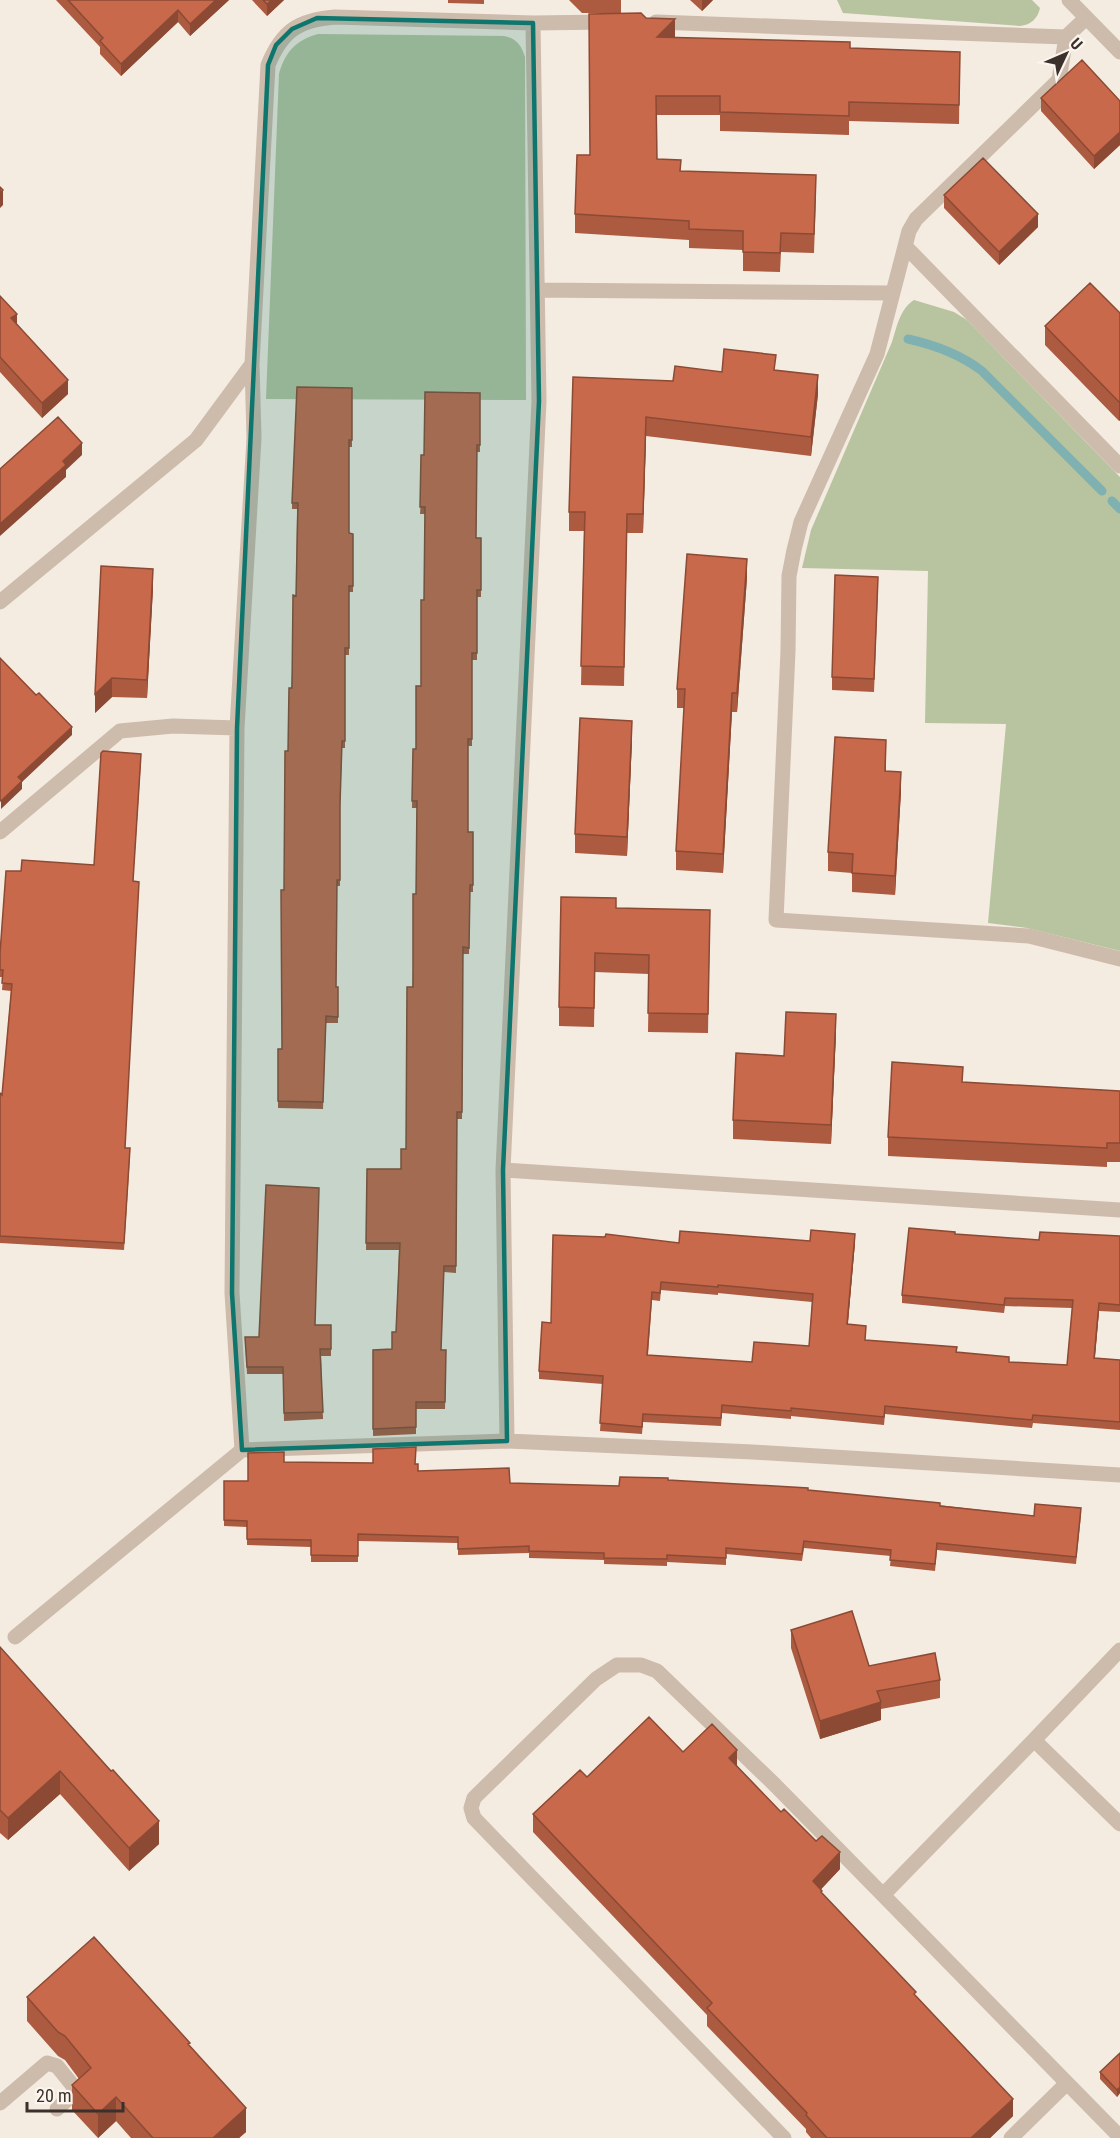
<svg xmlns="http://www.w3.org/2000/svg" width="1120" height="2138" font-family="'Roboto Condensed',sans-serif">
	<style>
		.green { fill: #b8c4a0 }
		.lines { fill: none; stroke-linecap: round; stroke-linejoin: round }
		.stream { stroke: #7fb0b2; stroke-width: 9 }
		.lane { stroke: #cdbbac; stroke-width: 15 }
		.street { stroke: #cdbbac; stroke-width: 15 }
		.wall { fill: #ac5a40; fill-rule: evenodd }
		.shaded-wall { fill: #8c4a34 }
		.building { fill: #c8694b; stroke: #8c4a34; stroke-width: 1.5; fill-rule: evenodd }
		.marked { fill: #0f766e; fill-opacity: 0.2; stroke: #0f766e; stroke-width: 4.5; stroke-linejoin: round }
	</style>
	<rect width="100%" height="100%" fill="#f4ebe1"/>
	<!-- green -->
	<path class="green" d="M837,0h195l8,8c-2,10 -9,17 -20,18l-177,-13z
		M318,34l186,2c13,3 17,9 21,21l1,343 -260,-1 13,-325c6,-22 17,-34 39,-40z
		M914,300l40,12 13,8 153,157v474l-93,-23 -39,-5 18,-199 -81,-1 3,-152 -126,-3 9,-38 81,-188c5,-16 8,-33 22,-42z"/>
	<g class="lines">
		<!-- stream -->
		<path class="stream" d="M908,339c27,6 52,15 74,32l120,120
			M1112,501l8,8"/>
		<!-- lane -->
		<path class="lane" d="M0,2103l47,-40 10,3 17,21 -1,7 -16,15"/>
		<!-- street -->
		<path class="street" d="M1069,0l51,52
			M656,22l410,15 20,-19
			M533,23l6,378 -36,769 617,40
			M1066,37l-7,43 -143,139 -7,12 -32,123 -76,168 -7,28 -5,26 -1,75 -12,269 253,16 91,23
			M905,246l215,220
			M538,290l354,3
			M0,602l196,-162 56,-76
			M0,832l120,-101 53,-5 64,2
			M503,1170l4,271
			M242,1450l-10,-157 5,-565 17,-290 -2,-74 16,-299c14,-34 30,-45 67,-48l198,6 75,-1
			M15,1637l227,-187 265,-9 246,11 367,23
			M1034,1740l86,-90
			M883,1895l184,188
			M784,2138l-310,-320 -3,-10 3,-10 122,-119 21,-14h24l16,6 118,114 108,110 151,-155 86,84
			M1011,2138l56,-55 53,54"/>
	</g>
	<!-- wall -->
	<path class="wall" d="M56,0h173l-39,36 -12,-14 -57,54 -21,-22v-7z
		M252,0h32l-17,16z
		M448,0h36v4l-36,-1z
		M569,0h52v13h-39z
		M690,0h23l-11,11z
		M646,18l29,19 175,11 110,4 -1,72 -110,-3v14l-129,-4v-16h-64l1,44 24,12 135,23 -2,59 -33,-1 -1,20 -37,-1v-21l-54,-2v-8l-114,-7v-19l15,-59z
		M1041,98l79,3v44l-26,24 -53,-58z
		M944,195l94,32 -39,38 -55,-57z
		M0,296l17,28 51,70 -26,24 -42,-46z
		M1120,313v107l-1,1 -74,-76v-19z
		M722,372l96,22 -7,62 -165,-20 -3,97h-16l-3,153 -43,-1 3,-154h-15v-19l104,-131z
		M352,388v59h-3v86l4,1v58h-4v63h-4v93h-3l-2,62v76h-3l-1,101h2v36h-12l-3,86 -45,-1v-59h4l2,-159 4,-139 8,-155 1,-87h-5v-6z
		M480,393v59h-3l-1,86h5v59h-4v63h-5v86h-4v86h5v60h-3l-1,62h-6l-1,165h-5l-1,154 -12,-1 -3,78h5l-1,59h-29v25l-43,2v-86l19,-1 4,-17 3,-82h-33l1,-81h34l5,-20 10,-255 1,-86h-5l1,-59h3l5,-63 3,-86 1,-86h-5l4,-59z
		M747,578l-10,134h-5l-9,161 -47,-3v-19l8,-143h-7v-19z
		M153,588l-6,110 -35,-1 -17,16z
		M878,590l-4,102 -42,-2v-13z
		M632,740l-5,116 -52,-3v-19z
		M886,759v12l15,20 -6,104 -43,-3v-19l-24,-2v-19z
		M141,761l-8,121 -8,266 5,8 -6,94 -124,-7v-150l2,2 9,-104 -9,-1 1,-13h-3v-24l94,-88z
		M616,908l94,2 -2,123 -60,-1 1,-58 -54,-2 -1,55 -35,-1v-19z
		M836,1033l-5,111 -98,-5v-19l51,-64z
		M963,1082l157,9v71h-13v5l-219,-11v-19z
		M955,1234l84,6 81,-4v76l-21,-1 -4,47 25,2v70l-87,-7 -1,5 -147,-14 -1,11 -93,-9v3l-69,-6 -1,13 -78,-4 -1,12 -42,-3 3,-47 -64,-5v-8l12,-48 128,-80 131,-2 45,1 -7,82 17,16 92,12 52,10 58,3 5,-57 -67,-2 -1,7 -102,-10v-8zM661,1290l57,5v-2l94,9 -3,44 -57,16 -104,-7 4,-55 8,1z
		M315,1325h16v31h-10l2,63 -39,2 -1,-47h-36l-2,-37h14z
		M284,1462l132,2 2,7 92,12 109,3 49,-6 140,10 226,26 47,-1 -5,49 -139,-14 -2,21 -45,-5 1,-10 -87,-8 -2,13 -76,-7v11l-59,-3v4l-63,-2v-4l-75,-2v-5l-71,2v-12l-100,-2v21h-47v-15l-64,-2v-18l-23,-1v-45h24z
		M791,1630l78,36 71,14v18l-59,11v11l-61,19 -29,-91z
		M0,1647l159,197 -30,27 -69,-77 -52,46 -8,-7z
		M737,1766l44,46 59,57 -19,20 1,5 94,102 97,120 -23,22h-179l-5,-6v-3l-99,-103v-11l-174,-183v-18l54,-37z
		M27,1997l163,49 56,86 -7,6h-108l-15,-17 -18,17 -26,-28v-25l7,-6 -14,-19 -7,-4 -31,-35z
		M1120,2053v40l-3,4 -17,-18v-7z"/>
	<!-- shaded-wall -->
	<path class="shaded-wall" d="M216,0h13l-39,36v-12z
		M272,0h12l-17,16v-12z
		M702,0h11l-11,11z
		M178,10v12l-57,54v-12z
		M675,19v18h-18z
		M1120,132v13l-26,24v-13z
		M3,190v15l-3,3v-15z
		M1038,214v13l-39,38v-13z
		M17,314v14l-6,-10z
		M818,375v19l-7,62v-19z
		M68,380v14l-26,24v-15z
		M1120,401v19l-1,1v-19z
		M646,417v19l-3,97v-19z
		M82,443v12l-16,15v7l-66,59v-12l63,-63z
		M747,559v19l-10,134v-19z
		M153,569v19l-6,110v-18z
		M112,678v19l-17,16v-19z
		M732,693v19l-9,161v-19z
		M632,721v19l-5,116v-19z
		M72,727v8l-50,47v7l-21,20v-8l17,-24z
		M901,772v19l-6,104v-19z
		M836,1014v19l-5,111v-19z
		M855,1234v8l-8,90v-8z
		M1099,1303v8l-5,55v-8z
		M881,1702v18l-61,19v-18z
		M737,1750v18l-8,-10z
		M60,1771v23l-52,46v-22z
		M159,1821v23l-30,27v-23z
		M840,1852v17l-27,29v-17z
		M1120,2087v6l-3,4v-7z
		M116,2097v24l-18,17v-24z
		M1013,2099v17l-23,22h-19z
		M246,2108v24l-7,6h-26z"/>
	<!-- building -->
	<path class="building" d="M68,0h148l-26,24 -12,-14 -57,54 -21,-23 3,-3z
		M263,0h9l-5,4z
		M641,13l5,5 29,1 -18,18 193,5v6l110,4 -1,53 -110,-3v14l-129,-4v-16h-64l1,63 24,1 -1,11 136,4 -2,59 -33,-1 -1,20 -37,-1v-21l-54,-2v-8l-114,-7 2,-59h13l-1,-141z
		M1082,60l38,41v31l-26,24 -53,-58z
		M983,158l55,56 -39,38 -55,-57z
		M0,187l3,3 -3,3z
		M1090,283l30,30v88l-1,1 -74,-76z
		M0,296l17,18 -6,4 57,62 -26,23 -42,-46z
		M724,349l52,6 -2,15 44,5 -7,62 -165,-20 -3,97h-16l-3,153 -43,-1 4,-154h-16l4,-135 100,4 2,-15 47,6z
		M297,387l55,1v52h-3v93l4,1v52h-4v62h-4v93h-3l-2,63v76h-3l-1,107h2v30l-12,-1 -3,86 -45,-1v-52h4l-1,-159h3l1,-139h3l1,-63h3l1,-93 3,1 2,-93h-6z
		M425,392l55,1v52h-3l-1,93h5v52h-4v63h-5v86h-4v93h5v53h-3l-1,63 -6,-1 -1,165h-5l-1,154h-12l-3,84h5l-1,52h-29v25l-43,2v-79l19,-1v-17h4l4,-89h-34l1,-74h34v-20h5l1,-162h6v-93h3l1,-93h-5l1,-52h3v-63h5v-86h3l1,-93h-5l1,-52h3z
		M58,417l24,26 -19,18 3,4 -66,59v-55z
		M687,554l60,5 -10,134h-5l-9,161 -47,-3 9,-162h-8z
		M101,566l52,3 -6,111 -35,-2 -17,16z
		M835,575l43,2 -4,102 -42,-2z
		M0,658l36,37 3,-2 33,34 -54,50 4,4 -21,20 -1,-2z
		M580,718l52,3 -5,116 -52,-3z
		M835,737l51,3 -1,31 16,1 -6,104 -43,-3 1,-19 -25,-2z
		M103,751l38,3 -8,127 6,1 -14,266h5l-6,95 -124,-7v-143l2,2 10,-111 -10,-1 1,-13h-3v-17l6,-82h15l1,-11 72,5 7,-112z
		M561,897l55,1v10l94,2 -2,104 -60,-1 1,-58 -54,-2 -1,55 -35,-1z
		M786,1012l50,2 -5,111 -98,-5 3,-67 48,3z
		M892,1062l71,5 -1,15 158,9v52h-13v5l-219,-11z
		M266,1185l53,3 -4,137h16v24h-11l3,63 -39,1 -1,-46h-36l-2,-30h14z
		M909,1228l46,4v2l84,6 1,-8 80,4v69l-21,-2 -5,55 26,2v62l-87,-7 -1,5 -147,-14 -1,11 -93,-9v3l-69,-6 -1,13 -78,-4 -1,13 -42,-4 3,-47 -64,-5 3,-49 9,1 2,-88 52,2 1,-3 73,9 1,-12 130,10 1,-11 44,4 -8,90 19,2 -1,14 92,7 -1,5 53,5v5l58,3 6,-65 -68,-2 -1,7 -102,-10zM661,1282l57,5v-2l95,9 -4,52 -55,-4 -2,20 -105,-7 5,-63 8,1z
		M416,1447l-1,17h3v7l91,-3 1,15 109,3 1,-9 48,1v2l140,8v2l132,13v3l94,10 1,-12 46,4 -5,49 -139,-14 -2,21 -45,-4 1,-10 -87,-9 -2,13 -76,-6v10l-59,-3v4l-63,-1v-5l-75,-2v-5l-71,3v-12l-100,-3v22l-47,-1v-15l-64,-1v-18l-23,-1v-39h24v-28l36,-1v10l89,1v-14z
		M852,1611l17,55 66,-13 5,27 -63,11 4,11 -61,19 -29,-91z
		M0,1647l111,124 2,-1 46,51 -30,27 -69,-77 -52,47 -8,-8z
		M649,1717l34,35 29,-28 25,26 -8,8 52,54 3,-3 32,32 6,-5 18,16 -27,29 9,10 -1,1 95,100 -2,2 99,105 -42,39h-144l-21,-23 1,-2 -100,-105 5,-5 -179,-189 47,-44 7,7z
		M94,1937l96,106 -2,1 58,64 -33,30h-60l-37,-41 -18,17 -26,-29 19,-17 -26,-32 -7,-4 -31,-35z
		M1120,2053v34l-3,3 -17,-18z"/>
	<!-- marked area -->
	<path class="marked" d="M317,18l216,5 6,378 -36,769 4,271 -265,9 -10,-157 5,-565 31,-663 8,-20 16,-16z"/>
	<!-- north arrow -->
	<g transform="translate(1066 54) rotate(46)" stroke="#fbf5ee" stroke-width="4.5" paint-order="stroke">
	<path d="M0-4.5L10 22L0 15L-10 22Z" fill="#3b302b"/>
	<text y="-9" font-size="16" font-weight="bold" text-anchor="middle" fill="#3b302b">U</text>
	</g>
	<!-- scale -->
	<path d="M27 2102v9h96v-9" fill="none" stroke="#3b302b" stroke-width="3"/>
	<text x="36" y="2102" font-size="18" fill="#3b302b" stroke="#fbf5ee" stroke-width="4.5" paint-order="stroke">20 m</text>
</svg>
